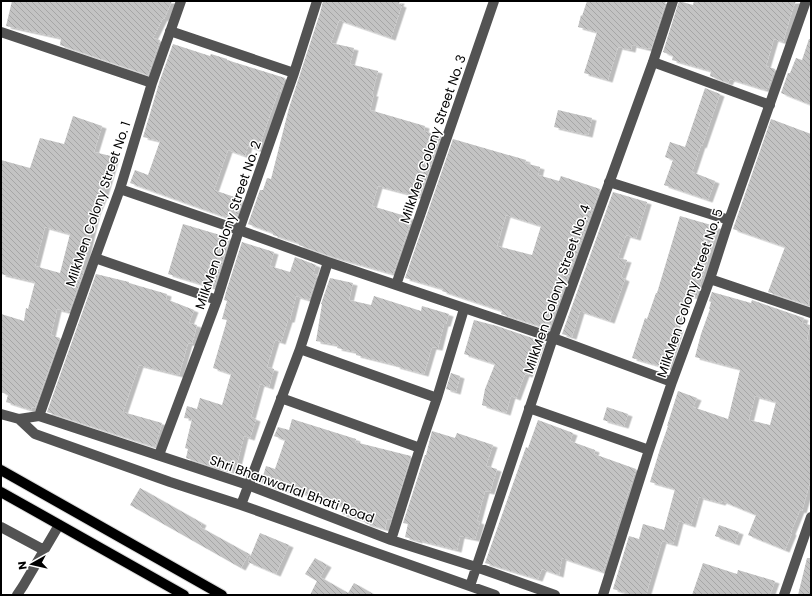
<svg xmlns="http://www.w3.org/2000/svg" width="812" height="596" font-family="Poppins,sans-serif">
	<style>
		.building { fill: url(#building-back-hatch); fill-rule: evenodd; filter: url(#shadow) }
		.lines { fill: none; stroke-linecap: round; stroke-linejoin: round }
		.major-casing { stroke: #dbdbdb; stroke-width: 12 }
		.minor { stroke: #535353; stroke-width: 10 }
		.major { stroke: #000; stroke-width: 10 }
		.labels { text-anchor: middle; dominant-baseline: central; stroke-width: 3; stroke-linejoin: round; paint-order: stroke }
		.street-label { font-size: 13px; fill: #000; stroke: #fff }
	</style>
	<defs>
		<pattern id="building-back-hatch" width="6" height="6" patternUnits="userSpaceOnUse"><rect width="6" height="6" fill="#c3c3c3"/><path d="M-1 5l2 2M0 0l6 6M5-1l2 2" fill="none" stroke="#a6a6a6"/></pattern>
		<filter id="shadow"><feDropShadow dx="4.5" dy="2.5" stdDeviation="0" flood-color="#0004"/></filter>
	</defs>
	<rect width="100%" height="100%" fill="#fff"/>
	<!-- building -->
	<path class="building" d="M12,1h160l-8,18 -1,-1 -10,20 7,2 -12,35 -88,-30 1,-7 -55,-12z
		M323,1h77l-1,3 3,1 -11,33 -52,-18 -8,23 23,5 -4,16 28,7 -6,23h2l-4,16 55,16 -1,5 17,5 -21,61 -42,-11 -6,20 40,12 -19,56 -63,-18 -31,-11v-2l-26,-8v-2l-25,-9 12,-34h3l4,-12 4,1 18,-71 31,-95z
		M587,1h79l-15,48 -3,-1v1l-16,-4 -1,5 -13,-3 -10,33 -24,-7 13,-41 -19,-5 3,-12 1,1z
		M679,1l14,4 1,-4h102l-4,10 -9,31 -9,-3 -8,27 9,3 -7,19h-1l-1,2 -36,-11 -2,4 -18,-7 1,-5 -39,-11 1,-4 -10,-4z
		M809,39h2v66l-30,-12 7,-20h2l6,-15 6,2z
		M173,44l37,12 1,-2 16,5v1l58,18 -5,14h-2l-20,58 -10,-4 -3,10 -17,-6 -14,40 29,10 -7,18 -10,-3 -1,2 -95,-34 5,-13 13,5 12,-34 -17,-4 17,-57z
		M705,88l15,6 -18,52 -1,-1 -9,27 23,9 -7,19 -44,-15 9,-25 -8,-3 5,-15 15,5z
		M558,110l34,8 -4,17 -34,-8z
		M73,116l29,10 -8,26 21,5 -11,36 -8,19 -14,58 2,1 -15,41 -12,-3 -6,26 9,3 -25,70 -3,-1 -1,3 -25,-8 2,-7 -7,-3v-78l23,7 2,-13 2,1 7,-27 -34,-8v-114l29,8 10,-30 24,6zM45,227l25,7 -10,39 -25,-7z
		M771,119l40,15v159l-3,12 -40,-13 17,-45 -52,-18z
		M453,139l73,21 -1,3 15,4 -2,8 21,6 2,-5 39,13 -51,140 -48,-15 1,-3 -60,-20 1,-2 -38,-11zM506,215l35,11 -9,29 -35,-9z
		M613,192l34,10 -11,36 -10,-3 -8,23 9,2 -6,17 4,2 -15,42 -30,-10 -8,26 -10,-3z
		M680,216l38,11 -22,71 -10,-4 -11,33 4,1 -12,40 -35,-10 13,-40 2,1 9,-26h1z
		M183,224l47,14 -16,50 -46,-14z
		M242,242l32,10 -4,14 20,6 5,-15 21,8 -3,9 4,1 -8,25 -13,-4 -6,24h-2l-7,22 -6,-2 -8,27 7,2 -5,18 -9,-3 -9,33 5,2 -6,19 -6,-2 -9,36 -22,-5 -27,-9 2,-9 -3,-1 7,-29 -8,-1 3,-12 10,3 3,-11 22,7 9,-31 -18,-6 14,-48 -5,-1 5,-18 -3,-1 2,-8z
		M96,274l33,8v1l38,11 -1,5 28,11 -5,13 8,2 -5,19 -4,-1 -9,32 -40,-10 -16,47 39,11 -7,24 -108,-35z
		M330,278l23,5 -4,17 22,5 3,-9 47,15 1,-5 27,8 -3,10h-2l-6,24 -6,-1 -8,27 -29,-8 1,-1 -40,-10v-3l-19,-4 1,-3 -22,-4 6,-37h-1z
		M712,292l39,11 1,-3 52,18 -2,5 8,2 -3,15 4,2v137l-9,32 -2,-1 -9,22 1,1 -7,17 -37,-15 8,-20 -34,-14 -1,2 -22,-6 -8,28 -12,-4 -6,23 -11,-3 -16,54h-13l-20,-6 16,-53 10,3 4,-15 21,6 11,-41 -25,-7 10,-33 8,-23h-1l11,-35 19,7 -4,9 35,12 12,-49 -4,-1v-1l-41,-11 6,-23 9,-25h-1l2,-7 -2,-1zM755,396l21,6 -6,23 -21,-5z
		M474,320l23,6 44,15 -13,34 -3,-1 -9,24 -5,-2 -5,17 -24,-8 3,-16 10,-25 -31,-10z
		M451,373l9,3 -4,16 -10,-3z
		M607,407l21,7 -4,12 -21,-6z
		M292,419l64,20 -1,3 56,14 -20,64 -4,-1 -2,10 -17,-5 -3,-1 1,-2 -24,-7 2,-7 -31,-9 1,-1 -25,-8 -1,3 -27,-9 5,-17 9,3 10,-29 -11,-4 4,-9 11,3z
		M538,420l35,13 -3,8 25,9 -1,4 42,15 -21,63h1l-13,40 -41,-14 -3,17 -17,-6 -4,10 -20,-6 -33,-10 41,-116 2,1z
		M432,431l23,7 2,-5 36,12 -7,21 11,3 -7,23 -5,-1 -8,30 3,1 -5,17 -15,-3 -3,14 -39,-10v1l-13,-4 3,-13 -5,-1 22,-68h1z
		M140,488l62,35 -2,4 49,27 -8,14 -111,-63z
		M719,525l20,7 -4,11 -20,-7z
		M260,533l29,12 -13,29 -28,-12z
		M315,558l12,7 -7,12 28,16 6,-10 21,12h-65l7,-14 -12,-7z
		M807,558h4v37h-13z
		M703,563l34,11 1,-4 37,11 -5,14h-78z"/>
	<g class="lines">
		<!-- major casing -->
		<g class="major-casing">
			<path id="major" d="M1,470l221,125
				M1,492l183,103"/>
		</g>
		<!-- minor -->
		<path class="minor" d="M170,31l124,42
			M1,32l151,51
			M653,62l117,43
			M609,182l120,38
			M120,189l119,41 89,32 225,76 119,44
			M95,258l122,42
			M710,279l101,34
			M396,285l98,-284
			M300,349l137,49
			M281,398l139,50
			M529,408l120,42
			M1,414l18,5 16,15 135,48 71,23 254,90
			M39,416l56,-158 25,-69 32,-106 29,-82
			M19,419l20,-3 209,69 143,55 85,27 79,28
			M159,455l58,-155 22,-70 55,-157 23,-72
			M241,505l59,-156 28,-87
			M1,527l43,23
			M391,540l29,-92 17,-50 27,-89
			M470,586l83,-248 100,-276 20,-61
			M17,595l6,-9 36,-61
			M603,595l46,-145 23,-68 38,-103 19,-59 77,-219
			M784,595l27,-78"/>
		<!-- major -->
		<use href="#major" class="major"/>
	</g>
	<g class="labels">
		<!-- street labels -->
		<g class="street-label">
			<text transform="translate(433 139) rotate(-71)">MilkMen Colony Street No. 3</text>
			<text transform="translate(98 204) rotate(-71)">MilkMen Colony Street No. 1</text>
			<text transform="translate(228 225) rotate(-71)">MilkMen Colony Street No. 2</text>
			<text transform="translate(557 289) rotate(-71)">MilkMen Colony Street No. 4</text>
			<text transform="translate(690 293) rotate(-71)">MilkMen Colony Street No. 5</text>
			<text transform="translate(292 489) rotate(20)">Shri Bhanwarlal Bhati Road</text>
		</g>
	</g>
	<!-- border -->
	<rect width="812" height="596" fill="none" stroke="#000000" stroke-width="4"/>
	<!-- north arrow -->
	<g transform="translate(32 564) rotate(262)" stroke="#ffffff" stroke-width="3" paint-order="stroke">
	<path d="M0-3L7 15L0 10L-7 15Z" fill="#000000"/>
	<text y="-6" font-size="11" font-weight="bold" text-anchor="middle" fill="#000000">N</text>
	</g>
</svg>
